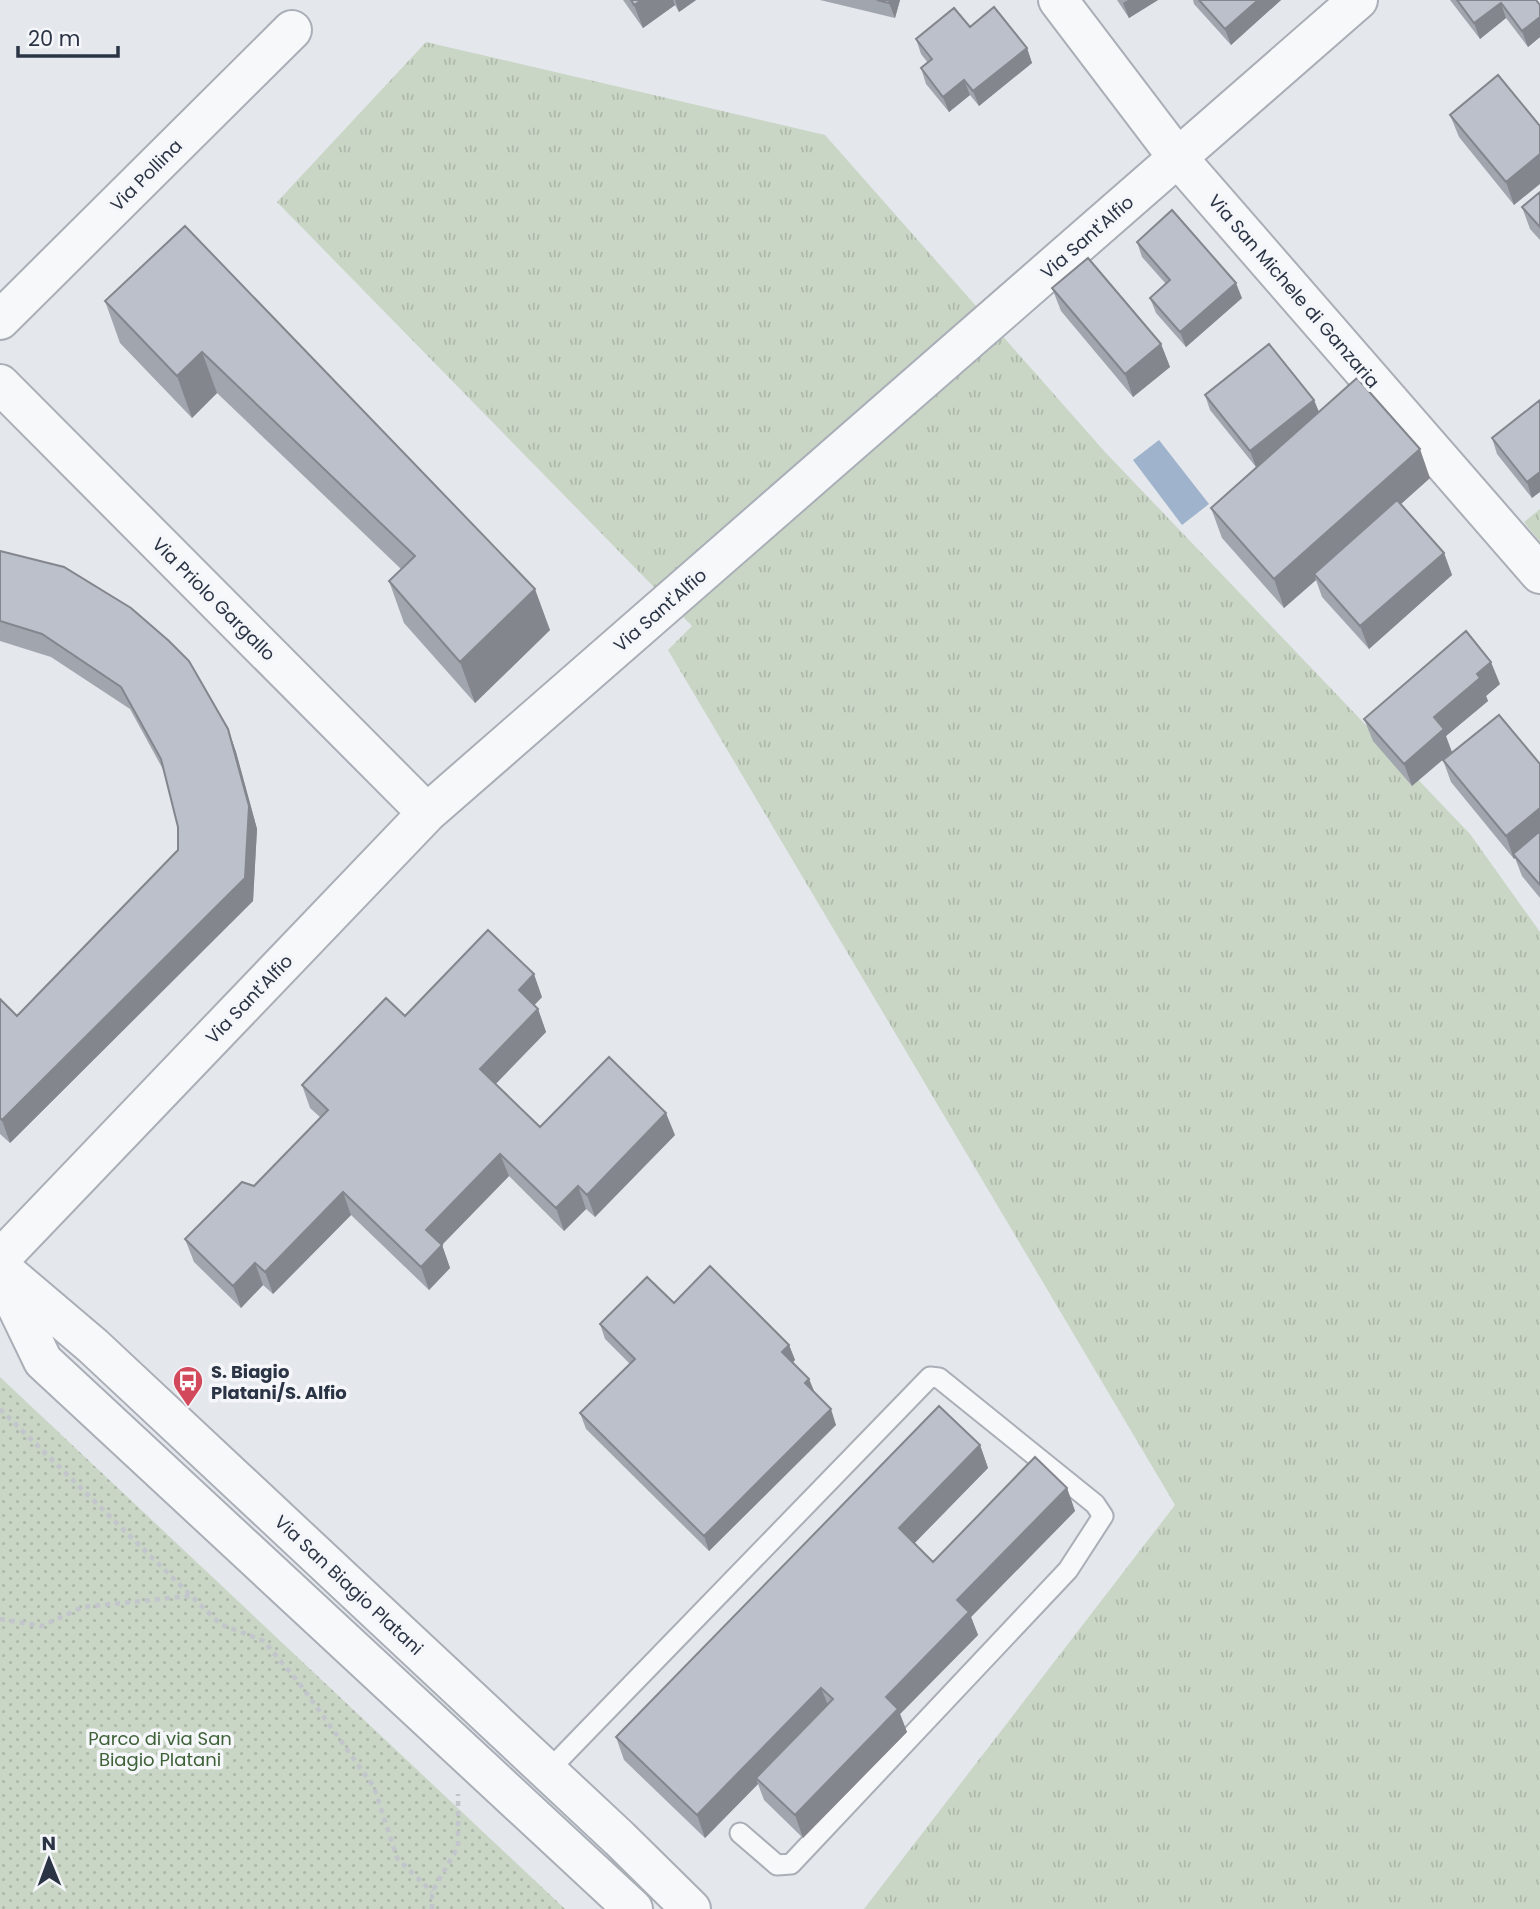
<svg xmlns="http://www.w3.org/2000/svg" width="1540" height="1909" font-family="Poppins,sans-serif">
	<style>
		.grass { fill: url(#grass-tufts) }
		.park { fill: url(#park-dots) }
		.water { fill: #9fb4cc }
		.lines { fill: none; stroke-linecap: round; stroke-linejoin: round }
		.service-casing { stroke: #a9aeb7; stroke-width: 23 }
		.minor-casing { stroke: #a9aeb7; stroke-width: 42 }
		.path { stroke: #c2c5cb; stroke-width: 4.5; stroke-dasharray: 5 5; stroke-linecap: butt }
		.service { stroke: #f7f8fa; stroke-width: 19 }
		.minor { stroke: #f7f8fa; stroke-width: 38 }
		.wall { fill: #a1a5ae }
		.shaded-wall { fill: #83868d }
		.building { fill: #bbc0ca; stroke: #83868d; stroke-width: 2 }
		.labels { text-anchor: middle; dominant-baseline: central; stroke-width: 7; stroke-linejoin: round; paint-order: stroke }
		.street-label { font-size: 18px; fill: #2b3445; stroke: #f4f6f9 }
		.poi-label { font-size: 18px; font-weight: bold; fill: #2b3445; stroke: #f4f6f9; text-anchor: start }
		.park-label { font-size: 18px; fill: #3f6138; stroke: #f4f6f9 }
	</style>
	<defs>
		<pattern id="grass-tufts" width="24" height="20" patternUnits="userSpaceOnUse" patternTransform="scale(1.75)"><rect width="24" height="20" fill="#c9d6c5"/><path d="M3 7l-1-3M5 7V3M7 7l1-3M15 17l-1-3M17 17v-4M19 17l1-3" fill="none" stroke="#adb8ab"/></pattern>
		<pattern id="park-dots" width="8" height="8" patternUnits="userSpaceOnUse" patternTransform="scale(1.75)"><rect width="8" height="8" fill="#c9d6c5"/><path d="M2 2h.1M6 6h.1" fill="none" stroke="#adb8ab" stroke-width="1.8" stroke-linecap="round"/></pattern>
	</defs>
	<rect width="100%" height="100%" fill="#e4e7ec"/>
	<!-- grass -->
	<path class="grass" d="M426,42l399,93 280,317 365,382 70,98v977h-676l311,-404 -507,-855 24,-24 -415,-424z
		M1540,509v33l-16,-20z"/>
	<!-- park -->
	<path class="park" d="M0,1377l565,532h-565z"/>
	<!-- water -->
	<path class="water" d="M1159,440l50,64 -27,21 -49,-65z"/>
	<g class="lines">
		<!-- service casing -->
		<g class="service-casing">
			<path id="service" d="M548,1771l382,-394 9,1 156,126 8,12 -35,54 -277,294 -14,1 -37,-32"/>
		</g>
		<!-- minor casing -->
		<g class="minor-casing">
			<path id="minor" d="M1058,0l120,158 362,416
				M0,320l292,-290
				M0,384l427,429
				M0,1259l427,-446 931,-813
				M0,1267l93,79 527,493 71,70
				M1,1274l42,87 590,548"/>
		</g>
		<!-- path -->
		<path class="path" d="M0,1409l220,215 44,17 39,47 71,99 23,71 35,34
			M0,1619l42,7 41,-19 107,-11
			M432,1909v-17l26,-45v-53"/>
		<!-- service -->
		<use href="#service" class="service"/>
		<!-- minor -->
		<use href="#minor" class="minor"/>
	</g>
	<!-- wall -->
	<path class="wall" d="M623,0h73l-17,12 -4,-7 -32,23z
		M820,0h80l-5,18z
		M1117,0h41l-29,18z
		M1193,0h88l-50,45 -37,-41z
		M1450,0h86l4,5v32l-12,10 -22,-29 -26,21z
		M970,27l57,21 5,15 -53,43 -9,-11 -21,17 -23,-28 -5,-16 7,-5 -7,-9 -5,-15z
		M1450,115l90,11 -26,79 -55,-68z
		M1540,192v48l-10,-11 -8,-22z
		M185,226l365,404 -75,73 -71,-80 -15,-42 12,-12 -184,-176 -25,25 -72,-75 -15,-42z
		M1137,242l105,56 -56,49 -30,-34 -6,-15 16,-14 -24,-27z
		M1052,288l109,56 9,23 -37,30 -72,-86z
		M1205,395l109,5 5,12 111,66 -29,26 43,49 8,22 -83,74 -47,-52 -6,-17 -32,28 -62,-70 -11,-30 67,-60 -22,19 -46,-57z
		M1540,400l-8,98 -35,-44 -5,-16z
		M0,551l228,178 8,23 21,77 -4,72 -243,242 -10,-9v-135l17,17 161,-166v-23l-13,-54 -35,-64 -79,-52 -51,-16z
		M1500,684l-14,12 2,5 -42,35 -34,50 -39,-45 -9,-22z
		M1443,760l97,4v134l-18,-22 -7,-18 -1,1 -63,-77z
		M542,997l-8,8 4,4 8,23 -51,52 45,43 135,8 -80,82 -9,-8 -22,22 -55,-55 -67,69 8,23 -21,22 -78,-75 -78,79 -10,-9 -22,23 -47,-46 -9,-23 69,-53 66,-69 -10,-9 -8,-23 103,-69z
		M674,1303l115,42 6,15 -2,2 16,17 6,14 21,32 -127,126 -123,-122 -6,-16 50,-49 -25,-25 -5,-15z
		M980,1445l8,23 -74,75 19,19 134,-74 8,23 -104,106 7,18 -78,79 7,18 -104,106 -39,-38 -6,-16 -53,54 -81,-78 -8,-23z"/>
	<!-- shaded-wall -->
	<path class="shaded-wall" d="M642,0h31l2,5 -32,23 -9,-23z
		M675,0h21l-17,12z
		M890,0h10l-5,18 -6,-15z
		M1128,0h30l-29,18 -6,-15z
		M1258,0h23l-50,45 -6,-16z
		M1501,3l5,15 -26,21 -6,-16z
		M1540,17v20l-12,10 -6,-16z
		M1027,48l5,15 -53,43 -6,-15z
		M964,80l6,15 -21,17 -6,-15z
		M1540,154v30l-26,21 -8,-23z
		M1236,283l6,15 -56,49 -6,-15z
		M1161,344l9,23 -37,30 -8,-23z
		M202,352l15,41 -25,25 -15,-42z
		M1314,400l6,15 -64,52 -6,-16z
		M1420,449l10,29 -112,100 -4,-4 2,6 -32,28 -10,-29z
		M1540,472v20l-8,6 -5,-16z
		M1444,553l8,22 -83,74 -9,-23z
		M535,589l15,41 -75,73 -15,-41z
		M1491,662l9,22 -14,12 2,5 -42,35 6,16 -40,34 -8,-22 30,-47 43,-43z
		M228,729l8,23 21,77 -4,72 -243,242 -8,-23 243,-242z
		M1540,808v29l-27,17 2,4 -1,1 -8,-23z
		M534,974l8,23 -15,16 -8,-23z
		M538,1009l8,23 -58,60 -8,-23z
		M666,1113l9,22 -80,82 -8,-22z
		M500,1154l9,22 -75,77 -8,-23z
		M578,1186l8,23 -22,22 -8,-23z
		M343,1192l8,23 -78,79 -8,-22z
		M442,1245l8,23 -21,22 -8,-23z
		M255,1263l8,22 -22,23 -8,-22z
		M789,1345l6,15 -7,7 -6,-15z
		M809,1379l6,15 -10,-11z
		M831,1409l5,16 -127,126 -5,-15z
		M980,1445l8,23 -81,83 -8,-23z
		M1067,1488l8,23 -104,106 7,18 -78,79 7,18 -104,106 -8,-23 91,-118 71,-97z
		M821,1688l9,22 -74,68 2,6 -53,54 -8,-23z"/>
	<!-- building -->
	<path class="building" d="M631,0h11l-8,5z
		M877,0h13l-1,3z
		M1199,0h59l-33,29z
		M1457,0h79l4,5v12l-18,14 -21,-28 -27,20z
		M994,7l33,41 -54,43 -9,-11 -21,17 -22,-29 11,-9 -16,-20 38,-31 16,19z
		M1498,75l42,51v28l-34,28 -56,-67z
		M1540,192v35l-18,-20z
		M1172,210l64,73 -56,49 -30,-34 20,-18 -33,-38z
		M185,226l350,363 -75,73 -71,-81 26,-25 -213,-204 -25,24 -72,-75z
		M1088,258l73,86 -36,30 -73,-86z
		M1269,344l45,56 -64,51 -45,-56z
		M1357,378l63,71 -146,130 -63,-71z
		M1540,400v72l-13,10 -35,-44z
		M1397,500l47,53 -84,73 -46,-52z
		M0,551l64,16 67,41 38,33 20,20 39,68 21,77 -4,72 -243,242 -2,-2v-119l17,17 161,-166v-23l-17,-68 -40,-72 -79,-53 -42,-13z
		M1466,631l25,31 -14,12 3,4 -46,39 10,12 -40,35 -40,-45z
		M1499,715l41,49v44l-34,28 -63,-76z
		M1540,831v54l-27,-31z
		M488,930l46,44 -15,16 19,19 -58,60 60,58 69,-70 57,56 -79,82 -9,-9 -22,22 -56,-54 -74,76 16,15 -21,22 -78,-75 -78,80 -10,-9 -22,23 -48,-47 57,-57 12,4 74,-76 -26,-25 84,-87 19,18z
		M710,1266l79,79 -7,7 27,27 -4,4 26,26 -127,127 -124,-123 55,-54 -35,-35 47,-47 27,26z
		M939,1406l41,39 -81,83 34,34 102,-105 32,31 -110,112 12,12 -83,85 12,12 -103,106 -39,-37 77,-79 -12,-11 -124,127 -81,-78z"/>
	<!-- icons -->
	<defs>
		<g id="bus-pin" transform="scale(1.575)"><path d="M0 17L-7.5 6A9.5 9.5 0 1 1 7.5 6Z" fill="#d1495b" stroke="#f4f6f9"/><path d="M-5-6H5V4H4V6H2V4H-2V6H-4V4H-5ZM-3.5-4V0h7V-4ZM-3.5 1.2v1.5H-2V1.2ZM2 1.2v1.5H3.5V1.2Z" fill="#fff"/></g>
	</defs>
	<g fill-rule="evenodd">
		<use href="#bus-pin" x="188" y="1381"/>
	</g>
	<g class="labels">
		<!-- street labels -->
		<g class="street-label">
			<text transform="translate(146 175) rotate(-45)">Via Pollina</text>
			<text transform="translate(1087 237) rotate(-41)">Via Sant'Alfio</text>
			<text transform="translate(1294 291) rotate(49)">Via San Michele di Ganzaria</text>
			<text transform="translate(214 599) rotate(45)">Via Priolo Gargallo</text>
			<text transform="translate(660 610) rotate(-41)">Via Sant'Alfio</text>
			<text transform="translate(249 999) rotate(-46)">Via Sant'Alfio</text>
			<text transform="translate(349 1585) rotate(43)">Via San Biagio Platani</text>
		</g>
		<!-- poi labels -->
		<g class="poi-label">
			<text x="211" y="1371">S. Biagio<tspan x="211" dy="21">Platani/S. Alfio</tspan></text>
		</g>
		<!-- park labels -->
		<g class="park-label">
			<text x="160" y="1738">Parco di via San<tspan x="160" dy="21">Biagio Platani</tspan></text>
		</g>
	</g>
	<!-- north arrow -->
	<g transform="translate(49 1860) rotate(359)" stroke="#f4f6f9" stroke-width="5" paint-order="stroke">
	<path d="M0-5L12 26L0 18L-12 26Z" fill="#2b3445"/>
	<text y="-10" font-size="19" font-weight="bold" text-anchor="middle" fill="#2b3445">N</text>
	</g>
	<!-- scale -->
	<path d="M18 46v10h100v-10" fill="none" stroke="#2b3445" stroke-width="3.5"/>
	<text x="28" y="46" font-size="21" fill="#2b3445" stroke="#f4f6f9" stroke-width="5" paint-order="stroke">20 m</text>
</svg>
